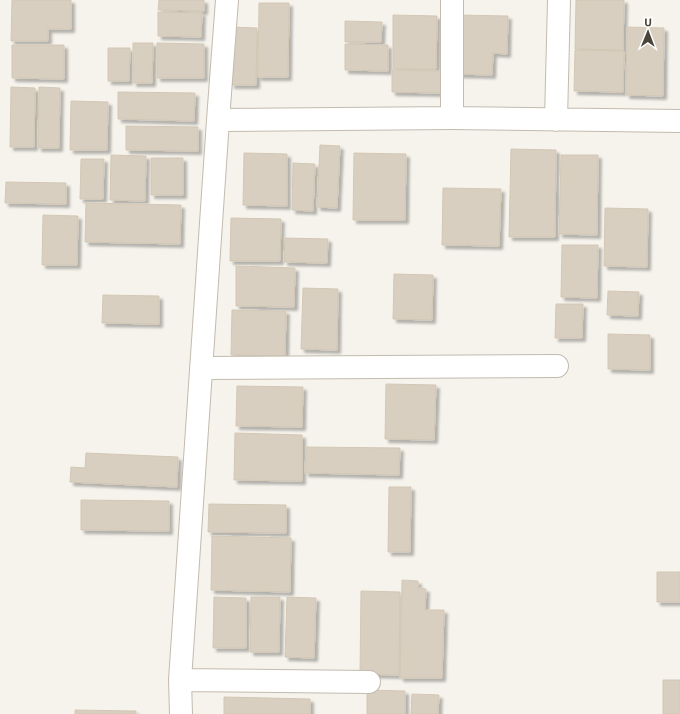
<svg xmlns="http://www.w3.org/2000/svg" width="680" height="714" font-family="'Exo 2',sans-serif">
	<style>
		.building { fill: #d8cfc1; stroke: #d3c7b4; filter: url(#shadow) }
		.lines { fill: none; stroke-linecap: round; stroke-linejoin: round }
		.street-casing { stroke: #c2bbae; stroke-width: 24 }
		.street { stroke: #fff; stroke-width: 22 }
	</style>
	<defs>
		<filter id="shadow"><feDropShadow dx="3.5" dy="3.5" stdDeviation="1" flood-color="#0004"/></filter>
	</defs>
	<rect width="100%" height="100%" fill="#f6f3ec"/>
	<!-- building -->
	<path class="building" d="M12,0h59v29h-23v12h-37z
		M159,0h45v11l-46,-1z
		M576,0h48l-1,50 -48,-1z
		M259,3h30l-1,74h-30z
		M158,12l44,1 -1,24 -43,-1z
		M393,15l44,1 -1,53h-43z
		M457,15l51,1 -1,38 -14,-1 -1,22 -36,-1z
		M345,21l37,1 -1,20h-36z
		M232,27l25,1 -1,57h-25z
		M627,27l37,1 -1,68 -37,-1z
		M133,43h20l-1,40h-19z
		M157,43l47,1v34h-47z
		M345,44l43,1v26l-43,-1z
		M12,45h52v34l-52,-1z
		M108,48h22l-1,33h-21z
		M575,50l49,1 -1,41 -49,-1z
		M392,70l50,1 -1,22 -49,-1z
		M11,87l24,1 -1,59h-24z
		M39,87l21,1 -1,60h-21z
		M118,92l77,1 -1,28 -76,-2z
		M71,101l37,1 -1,48h-37z
		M126,126l72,1v24l-72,-1z
		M320,145l20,1 -3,62 -20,-1z
		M511,149l45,1 -1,87h-46z
		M244,153l43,1v52l-44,-1z
		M354,153l52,1 -1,66h-52z
		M111,155l35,1 -1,45 -35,-1z
		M561,155h37l-1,80 -38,-1z
		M151,158h32v37h-32z
		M81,159h23l-1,40h-23z
		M293,163l22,1 -2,47 -21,-1z
		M6,182l60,1v21l-61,-1z
		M443,188l58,1 -2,57 -57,-1z
		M86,203l95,2 -1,39 -95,-2z
		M605,208l43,1 -1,58 -43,-1z
		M43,215l35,1 -1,49h-35z
		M231,218l50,1 -1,42h-50z
		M285,238l43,1 -1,24 -43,-1z
		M562,245h36l-1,53 -36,-1z
		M236,266l59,2 -1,39 -58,-1z
		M394,274l39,1 -1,45 -39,-1z
		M303,288l35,1 -1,61 -36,-1z
		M608,291l31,1 -1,24 -31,-1z
		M103,295l56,1v28l-57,-1z
		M556,304h27l-1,34h-27z
		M232,310l54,1 -1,45 -54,-1z
		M608,334l42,1v35l-42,-1z
		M386,384l50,1 -2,55 -49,-1z
		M237,386l66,1 -1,40 -66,-1z
		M235,433l67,2v46l-68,-1z
		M306,447l94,1 -1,27 -94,-2z
		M86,453l92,4 -1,30 -107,-5 1,-15 14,1z
		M389,487h22l-1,65h-22z
		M81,500l88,1v30l-88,-1z
		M209,504l77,1v28l-78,-1z
		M212,536l79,2 -1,54 -79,-2z
		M657,572h23v30h-23z
		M402,580l16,1v7l8,1 -1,21h19l-2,68h-42z
		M361,591l39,1 -1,83 -39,-1z
		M214,597l32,1v50h-33z
		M251,597h29l-1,55h-29z
		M287,597l29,1 -2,60 -29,-1z
		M663,680h17v34h-17z
		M367,690l38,1v23h-38z
		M412,694l27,1 -1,19h-27z
		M224,697l86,2v15h-86z
		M75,710l61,1v3h-61z"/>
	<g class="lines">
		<!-- street casing -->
		<g class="street-casing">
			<path id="street" d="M452,0v118
				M218,120l9,-120
				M556,120l3,-120
				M201,368l356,-2
				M180,680l189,2
				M181,714l-1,-34 38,-560 234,-2 228,3"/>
		</g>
		<!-- street -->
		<use href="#street" class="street"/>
	</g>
	<!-- north arrow -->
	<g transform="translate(648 32) rotate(1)" stroke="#ffffff" stroke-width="3" paint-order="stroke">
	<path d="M0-3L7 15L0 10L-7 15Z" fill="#4b4439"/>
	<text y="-6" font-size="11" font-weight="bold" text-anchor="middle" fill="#4b4439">U</text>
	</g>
</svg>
